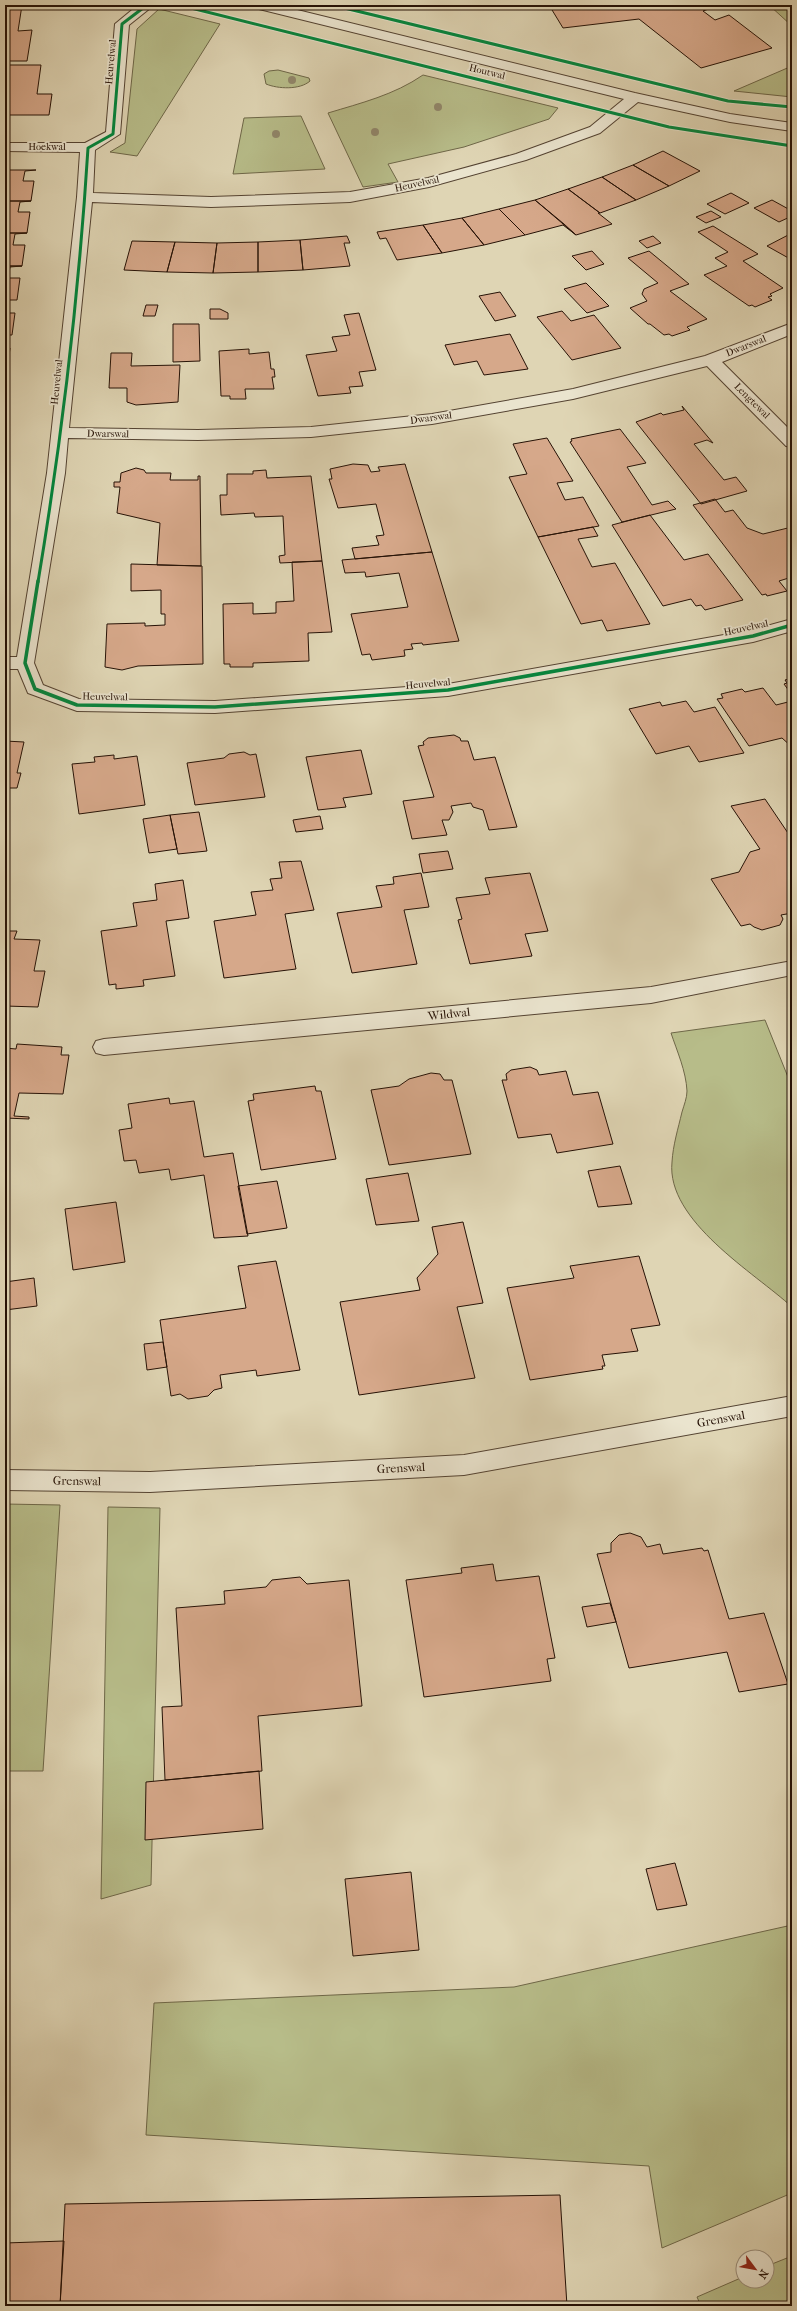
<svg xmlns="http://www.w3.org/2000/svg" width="797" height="2311" font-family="'IM FELL French Canon',serif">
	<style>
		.green { fill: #b7bc89; stroke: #6e6748 }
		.building { fill: #d6a88a; stroke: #261206 }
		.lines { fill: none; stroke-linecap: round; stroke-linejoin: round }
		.minor-casing { stroke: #544332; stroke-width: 2 }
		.minor { fill: #eae4ce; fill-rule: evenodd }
		.cycleway-far1-casing { stroke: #eae4ce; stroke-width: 5 }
		.cycleway-casing { stroke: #eae4ce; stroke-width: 6 }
		.cycleway-far1 { stroke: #00873e; stroke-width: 3 }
		.cycleway { stroke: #00873e; stroke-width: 3.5 }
		.tree { fill: #91866a }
		.labels { text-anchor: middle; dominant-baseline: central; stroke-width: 3.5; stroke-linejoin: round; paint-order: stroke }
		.far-street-label { font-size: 10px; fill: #261206; stroke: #eae4ce }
		.street-label { font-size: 12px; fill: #261206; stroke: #eae4ce }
	</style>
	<rect width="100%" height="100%" fill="#dfd5b4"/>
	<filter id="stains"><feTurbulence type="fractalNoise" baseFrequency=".005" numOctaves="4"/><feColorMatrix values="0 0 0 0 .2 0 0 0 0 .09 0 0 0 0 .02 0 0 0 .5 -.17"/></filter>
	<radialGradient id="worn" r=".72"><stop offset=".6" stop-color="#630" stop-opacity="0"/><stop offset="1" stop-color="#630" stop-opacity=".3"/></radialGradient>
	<!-- green -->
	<path class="green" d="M769,5h23v21z
		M159,9l61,15 -83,132 -27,-4 15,-9 12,-114z
		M792,66v31l-58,-6z
		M278,70l31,8 1,3c-10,9 -32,8 -44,3l-2,-10 5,-3z
		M423,75l135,33 -9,11 -85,28 -76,17 10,18 -35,5 -35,-74c33,-10 66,-18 95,-38z
		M301,116l24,53 -92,5 11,-56z
		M765,1020l27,67v220c-37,-34 -126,-86 -120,-145 1,-17 6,-33 10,-50 2,-7 5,-14 5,-21 -1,-20 -10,-40 -16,-58z
		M5,1504l55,1 -17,266h-38z
		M108,1507l52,1 -9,377 -50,14z
		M792,1925v268l-130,55 -13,-82 -503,-31 8,-132 360,-16z
		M792,2256v50h-91l-4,-9 46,-20v4h24v-15z"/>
	<!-- building -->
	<path class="building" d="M5,5h17l-4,26 14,-1 -5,31h-22z
		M549,5h171l-17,6 12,9 14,-5 43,33 -71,20 -62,-49 -76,9z
		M5,65h36l-4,29h15l-3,21h-44z
		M663,151l37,20 -31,15 -36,-21z
		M633,165l36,21 -33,14 -34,-23z
		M5,170h31l-11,1 -2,10h11l-3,20h-26z
		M602,177l34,23 -36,13 -32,-24z
		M568,189l32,24h-2l14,11 -36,11 -41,-35z
		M731,193l18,10 -24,11 -18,-10z
		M535,200l29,24 12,11 -13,-10 -38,10 -26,-26z
		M772,200l20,11v5l-13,6 -25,-14z
		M5,201h26l-11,1 -2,10h12l-3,21h-22z
		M499,209l26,26 -41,10 -22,-27z
		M711,211l10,6 -15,6 -10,-6z
		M462,218l22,27 -42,8 -19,-28z
		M423,225l19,28 -45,7 -11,-22 -6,1 -3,-7z
		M713,226l45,28 -15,7 40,27 -13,6 2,2 -4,1 4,3 -17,7 -3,-2 -3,1 -45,-31 23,-9 -12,-8 13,-6 -30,-20z
		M5,233h22l-12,1 -2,11h12l-3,21h-17z
		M792,233v27l-25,-14z
		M347,236l3,7h-6l6,23 -47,4 -3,-30z
		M653,236l8,7 -14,5 -8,-7z
		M300,240l3,30 -45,2v-30z
		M132,241l43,1 -8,30 -43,-2z
		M175,242l42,1 -4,30 -46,-1z
		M258,242v30l-45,1 4,-30z
		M592,251l12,13 -18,6 -14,-14z
		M649,251l40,33 -19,7 37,28 -20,8 3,3 -18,6 -3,-2 -5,1 -14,-11h-2l-18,-16 17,-7 -5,-7 2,-5 14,-6 -30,-25z
		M5,266h17l-12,1 -2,11h12l-3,22h-12z
		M586,283l23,23 -22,7 -23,-24z
		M500,292l16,24 -21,5 -16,-25z
		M146,305h12l-3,11h-12z
		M210,309h10l8,4v6h-18z
		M562,311l9,10 23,-6 27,33 -49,12 -35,-43z
		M5,313h10l-3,22h-7z
		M359,313l17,57 -17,2 4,14 -14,1 2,6 -33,3 -12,-41 31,-4 -5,-14 18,-2 -6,-20z
		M173,324h26l1,37 -27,1z
		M510,334l18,35 -44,6 -7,-14 -23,4 -9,-20z
		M5,348h5l-3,24h-2z
		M249,349v5l20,-2 2,17h3l1,8h-3l2,12h-29l1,10h-16v-3h-9l-2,-45z
		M111,353h21l-1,13 49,-1 -2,37 -42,3 -9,-3v-14h-18z
		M682,406l31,37 -6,-3 -13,4 30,36 12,-3 11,14 -46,13 -65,-82 25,-9 2,2 21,-5z
		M620,429l26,34 -19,4 25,38 16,-4 8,8 -54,13 -52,-80 2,-1 -1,-2z
		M547,438l26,43 -16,2 8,17 18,-3 16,29 -61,11 -29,-60 18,-3 -14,-30z
		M353,464l15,1 3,7 9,-1 -2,-4 27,-3 27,88 -77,7 -3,-11 27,-3 -3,-9 8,-1 -8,-31 -38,4 -9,-29h3l-2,-10z
		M136,468l8,2 2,3h25l-1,7h28v-4h2l1,90 -44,-1 3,-42 -43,-10 3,-26h-6v-5h6l1,-9z
		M266,470l1,8 44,-2 11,85 -42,2 -1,-7 6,-1 -2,-39 -28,1 -1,-4 -33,2 -1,-20h7v-21h26v-3z
		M715,499l10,13 8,-2 14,18 16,6 29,-7v50l-13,4 8,10 -20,5 -1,-2 -4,1 -69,-90z
		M650,515l34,45 24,-6 35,46 -38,10 -4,-5 -5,1 -5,-7 -28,7 -51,-81z
		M593,527l5,9 -20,3 14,28 23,-4 35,61 -43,7 -5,-11 -21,4 -43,-87z
		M432,552l27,89 -36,4 -1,-2 -11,1 2,5 -9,1 1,6 -33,4 -2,-6 -8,1 -11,-41 57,-7 -9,-34 -33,4 -1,-5 -20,1 -3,-13z
		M322,561l10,71 -24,1 1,28 -56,2v4h-23v-3h-6l-1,-60 30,-1v11l23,-1v-11l18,-1 -2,-39z
		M131,564l71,2 1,98 -65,2 -16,4 -17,-3 2,-43 38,-1v3l20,-1v-11h-4v-24l-30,1z
		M792,678v17l-8,-11 3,-1 -2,-3z
		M763,688l13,17 16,-4v46l-10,-9 -33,8 -32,-47 6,-1 -2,-4 21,-5 3,3z
		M686,701l8,11 21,-5 29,46 -45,9 -10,-16 -33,8 -27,-45 31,-7 2,4z
		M454,735l6,3 1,3h7l6,19 21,-3 22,70 -28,3 -6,-20 -10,-3 -2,-4 -20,3 2,6 -4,8h-7l5,15 -35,4 -9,-38 31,-4 -16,-51 6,-1 -1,-3 5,-4z
		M5,741l19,1 -7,31h4l-4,15h-12z
		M361,750l11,44 -29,4 3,9 -28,3 -12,-53z
		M244,752l6,3 6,-1 9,43 -70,8 -8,-42 37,-5 5,-4z
		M114,755v4l23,-3 8,49 -66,9 -7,-50 23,-2 -1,-5z
		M765,799l27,40v74l-11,2 2,4 -3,6 -18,5 -8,-3 -4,-3 -9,2 -30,-47 28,-7 11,-20 10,-3 -29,-43z
		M199,812l8,39 -29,3 -8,-39z
		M170,815l7,34 -28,4 -6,-34z
		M320,816l3,13 -27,3 -3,-12z
		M448,851l5,18 -30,4 -4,-19z
		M301,861l13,49 -29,4 11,55 -72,9 -10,-57 42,-6 -5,-23 22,-2 -3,-11 12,-1 -3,-16z
		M421,873l8,34 -25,3 13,54 -65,9 -15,-60 45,-6 -6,-21 18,-2 -1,-7z
		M530,873l18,58 -23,3 7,22 -62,8 -12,-44 4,-1 -6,-21 34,-4 -5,-16z
		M183,880l6,38 -23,3 9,55 -32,4 1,6 -28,3v-5l-7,1 -8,-54 36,-5 -4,-23 24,-3 -2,-16z
		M5,931h12l-3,8 26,1 -6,31h11l-7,36 -33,-1z
		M17,1044l45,3 -1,8h8l-6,39 -44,-1 -5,23 15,1v2l-24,-1v-70l11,1z
		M530,1067l7,3 2,5 27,-4 7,24 25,-3 15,52 -56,9 -6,-19 -33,4 -16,-58h5l-1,-6 5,-4z
		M431,1073l9,1 4,6h8l19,74 -82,11 -18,-75 28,-4 10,-7z
		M315,1086l1,5h5l15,68 -75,11 -13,-69 6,-1 -1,-6z
		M169,1098l1,6 24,-3 10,56 29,-4 15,83 -34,2 -10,-63 -33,5 -2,-11 -30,4 -3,-13 -12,1 -5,-31 13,-2 -4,-24z
		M620,1166l12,38 -34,3 -10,-36z
		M408,1173l11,48 -43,4 -10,-46z
		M277,1181l10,47 -40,6 -9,-48z
		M116,1202l9,60 -52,8 -8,-61z
		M463,1222l20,81 -26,4 18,71 -116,17 -19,-93 80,-12 -3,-12 21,-24 -6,-27z
		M639,1256l21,69 -29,4 7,22 -36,4 3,11h-3l1,3 -73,11 -23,-92 67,-10 -4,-12z
		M276,1261l24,109 -43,6 -1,-6 -36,5 2,13 -8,2 -6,6 -20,3 -8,-5 -9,2 -11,-76 86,-12 -8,-42z
		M34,1278l3,28 -32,4v-28z
		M163,1342l4,25 -20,3 -3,-26z
		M630,1533l11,4 6,10 13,-3 3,10 39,-6 2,3 4,-1 21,69 35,-6 24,71 -49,8 -12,-40 -98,16 -32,-114 14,-2v-9l8,-8z
		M493,1564l3,17 43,-5 16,82 -8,1 4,22 -127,16 -18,-117 56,-7 -1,-5z
		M300,1577l7,7 42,-4 13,126 -104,10 4,55 -97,9 -3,-73 20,-1 -6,-98 49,-4 -1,-13 42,-4 6,-7z
		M610,1603l6,19 -29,5 -5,-20z
		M259,1771l4,58 -118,11 1,-58z
		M675,1863l12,42 -30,5 -11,-41z
		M411,1872l8,78 -66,6 -8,-77z
		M560,2195l7,111h-507l5,-102z
		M64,2241l-4,65h-55v-63z"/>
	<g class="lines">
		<!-- minor casing -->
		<g class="minor-casing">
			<path id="minor" d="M138,5h16l-25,20 -9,109 -25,16 -2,43 118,4 139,-5 78,-14 88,-24 74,-27 34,-28 -369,-91 -2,-3h24l358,88 95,21 62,9v8l-62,-9 -92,-20 -38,31 -74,27 -97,27 -79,15 -139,5 -119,-5 -23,226 129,2 113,-3 121,-13 141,-25 132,-33 87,-33v11l-70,28 70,70v15l-6,-1 -79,-80 -134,33 -141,25 -121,13 -113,3 -130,-2 -3,35 -31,190 9,22 36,14 136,2 233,-17 304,-54 40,-11v12l-39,11 -305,54 -233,17 -138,-2 -49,-18 -10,-24h-13v-12h12l30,-184 30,-276 3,-45 -75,-1v-8h80l21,-11 9,-108z
				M792,961v14l-141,28 -547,52 -8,-2 -3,-6 3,-6 8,-2 547,-52z
				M792,1396v20l-328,59 -314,17 -145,-2v-20l145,2 314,-17z"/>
		</g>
		<!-- minor -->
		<use href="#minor" class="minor"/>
		<!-- cycleway-far1 casing -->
		<g class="cycleway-far1-casing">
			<path id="cycleway-far1" d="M179,5l490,122 123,19
				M332,5l396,96 64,6
				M38,582c24,-144 41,-289 50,-434l25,-14 9,-110 25,-19"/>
		</g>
		<!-- cycleway casing -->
		<g class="cycleway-casing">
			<path id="cycleway" d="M38,581l-13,82 10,26 42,16 138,2 233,-17 305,-54 39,-11"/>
		</g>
		<!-- cycleway-far1 -->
		<use href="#cycleway-far1" class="cycleway-far1"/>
		<!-- cycleway -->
		<use href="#cycleway" class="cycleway"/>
	</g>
	<!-- trees -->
	<g class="tree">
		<circle cx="292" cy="80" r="4"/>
		<circle cx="438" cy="107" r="4"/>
		<circle cx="375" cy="132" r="4"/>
		<circle cx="276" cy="134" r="4"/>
	</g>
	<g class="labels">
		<!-- far-street labels -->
		<g class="far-street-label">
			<text transform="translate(111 62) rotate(-85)">Heuvelwal</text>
			<text transform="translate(487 72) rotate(14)">Houtwal</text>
			<text x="47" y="147">Hoekwal</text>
			<text transform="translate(417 184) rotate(-12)">Heuvelwal</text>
			<text transform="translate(746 346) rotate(-22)">Dwarswal</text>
			<text transform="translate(57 382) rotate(-84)">Heuvelwal</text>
			<text transform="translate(752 401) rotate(45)">Lengtewal</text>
			<text transform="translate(431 418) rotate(-8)">Dwarswal</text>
			<text transform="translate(108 434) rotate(1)">Dwarswal</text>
			<text transform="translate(746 628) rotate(-12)">Heuvelwal</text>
			<text transform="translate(428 684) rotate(-5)">Heuvelwal</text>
			<text transform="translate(105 697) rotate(1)">Heuvelwal</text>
		</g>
		<!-- street labels -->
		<g class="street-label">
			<text transform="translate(449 1014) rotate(-6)">Wildwal</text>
			<text transform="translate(721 1419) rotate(-10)">Grenswal</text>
			<text transform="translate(401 1468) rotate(-3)">Grenswal</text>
			<text transform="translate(77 1481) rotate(1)">Grenswal</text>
		</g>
	</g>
	<!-- margin -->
	<rect width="797" height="2311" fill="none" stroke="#dfd5b4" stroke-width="20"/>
	<rect x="6" y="6" width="785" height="2299" fill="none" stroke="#261206" stroke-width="2"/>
	<rect x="10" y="10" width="777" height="2291" fill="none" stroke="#261206"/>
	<!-- north arrow -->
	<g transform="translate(755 2269) rotate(122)"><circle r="19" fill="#eae4ce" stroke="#9c907e"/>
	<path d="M0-3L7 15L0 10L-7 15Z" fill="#8f2418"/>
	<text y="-6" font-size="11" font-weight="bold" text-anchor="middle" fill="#261206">N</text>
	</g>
	<rect width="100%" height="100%" filter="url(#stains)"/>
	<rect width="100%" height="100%" fill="url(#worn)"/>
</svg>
